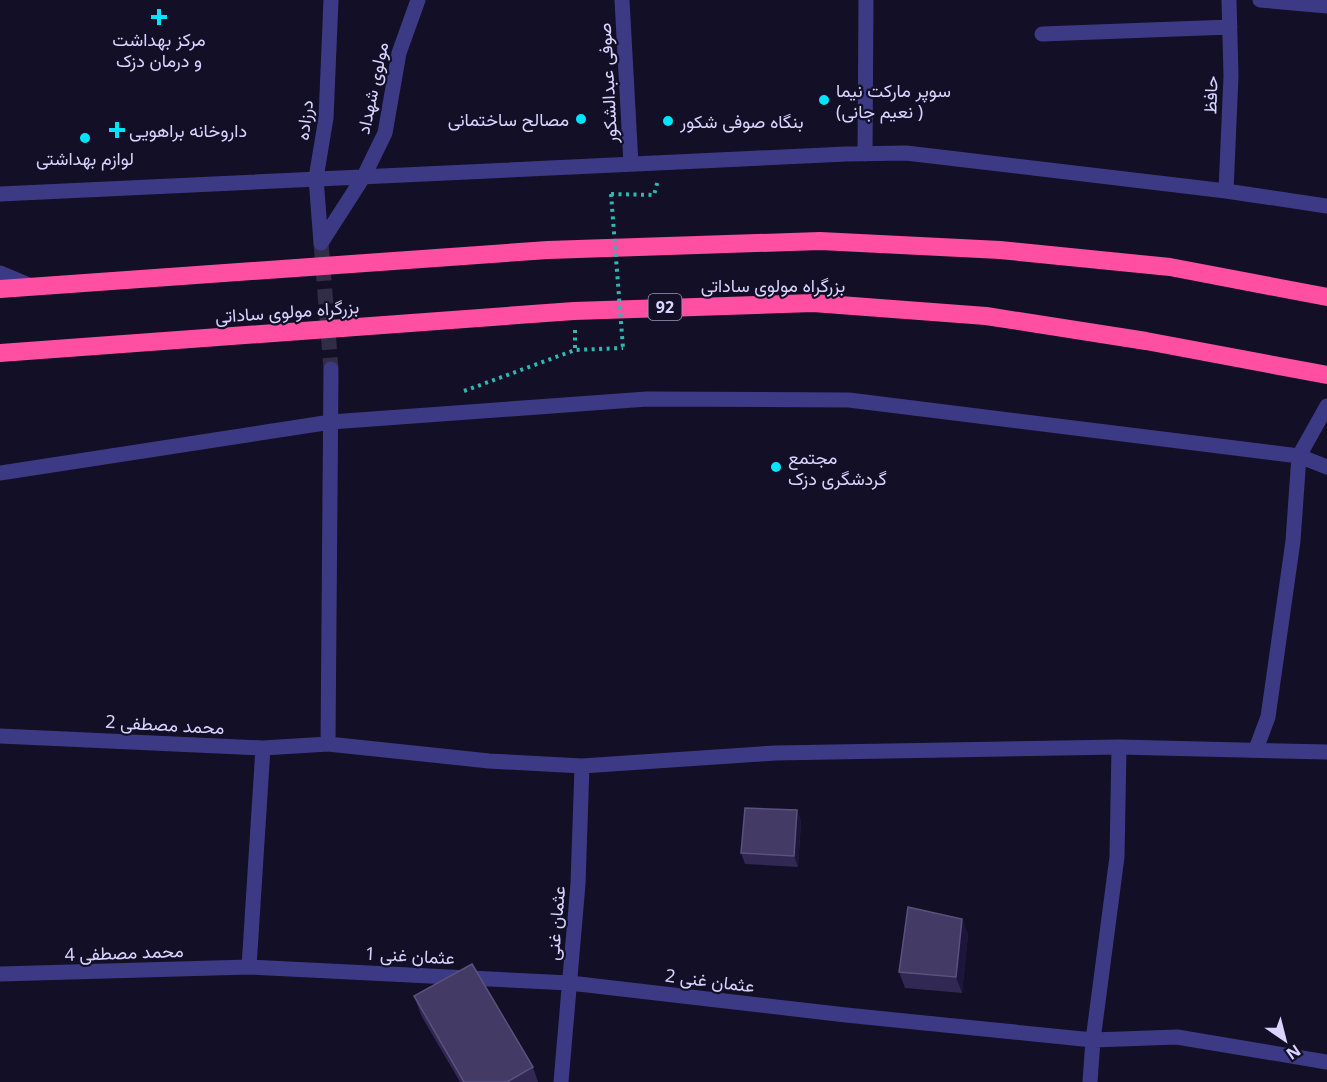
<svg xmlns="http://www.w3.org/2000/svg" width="1327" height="1082" font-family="'Noto Sans',Vazirmatn,sans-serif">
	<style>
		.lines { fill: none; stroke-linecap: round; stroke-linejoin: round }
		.minor-tunnel { stroke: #312d47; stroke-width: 15; stroke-dasharray: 15 8; stroke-linecap: butt }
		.path { stroke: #2fb8b0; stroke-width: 4; stroke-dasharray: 3 4.5; stroke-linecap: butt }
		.minor { stroke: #3d3a85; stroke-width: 15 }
		.highway { stroke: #ff4fa3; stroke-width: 18 }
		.path-bridge { stroke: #2fb8b0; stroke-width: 4; stroke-dasharray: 3 4.5; stroke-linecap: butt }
		.wall { fill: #312854 }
		.shaded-wall { fill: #1d163a }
		.building { fill: #433a66; stroke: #5a527e; stroke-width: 1.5 }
		.poi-dot { fill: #00e5ff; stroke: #130f26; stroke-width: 2 }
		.labels { text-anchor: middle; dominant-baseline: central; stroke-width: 4.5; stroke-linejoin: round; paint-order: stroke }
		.shield { fill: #130f26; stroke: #9e99be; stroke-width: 1.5 }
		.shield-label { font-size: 16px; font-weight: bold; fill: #d9d4ff }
		.poi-label { font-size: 18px; fill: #d9d4ff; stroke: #130f26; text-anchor: start }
		.street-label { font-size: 18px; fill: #d9d4ff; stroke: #130f26 }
	</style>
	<rect width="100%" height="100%" fill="#130f26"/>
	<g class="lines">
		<!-- minor-tunnel -->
		<path class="minor-tunnel" d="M321,243l10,126"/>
		<!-- path -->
		<path class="path" d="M611,194l43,1 4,-15
			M575,330v20
			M464,391l111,-41 48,-2"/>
		<!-- minor -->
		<path class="minor" d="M622,0l9,164
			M1260,0l67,6
			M1042,34l188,-7
			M865,154l1,-154
			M1226,191l5,-115 -2,-76
			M0,194l846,-40 60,-1 51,6 269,32 101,15
			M321,243l43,-67 21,-43 14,-80 19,-53
			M321,243l-5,-65 10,-60 5,-118
			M0,273l31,13
			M0,473l331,-51 316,-23 202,1 450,56 28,11
			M0,736l263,12 65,-4 161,17 93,5 193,-13 344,-6 208,5
			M328,744l3,-375
			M1256,749l12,-32 25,-176 6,-85 28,-50
			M249,967l14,-219
			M0,974l249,-7 321,16 276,32 247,25 84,-3 150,25
			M561,1082l17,-198 4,-118
			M1090,1082l3,-42 24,-183 2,-110"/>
		<!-- highway -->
		<path class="highway" d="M0,289l548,-39 272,-9 180,9 170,17 157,30
			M0,353l574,-42 239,-8 173,13 160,25 181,34"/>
		<!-- path-bridge -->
		<path class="path-bridge" d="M611,194l12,154"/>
	</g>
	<!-- wall -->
	<path class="wall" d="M797,810l4,11 -3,46 -53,-3 -4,-11z
		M962,919l6,16 -6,58 -57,-5 -6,-16z
		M414,996l119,71 5,15h-78l-38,-65z"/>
	<!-- shaded-wall -->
	<path class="shaded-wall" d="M797,810l4,11 -3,46 -4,-11z
		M962,919l6,16 -6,58 -6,-16z"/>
	<!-- building -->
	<path class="building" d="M745,808l52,2 -3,46 -53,-3z
		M908,907l54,12 -6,58 -57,-5z
		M472,964l61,103 -26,15h-43l-50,-86z"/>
	<!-- markers -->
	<g class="poi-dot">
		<path d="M156 8h6v6h6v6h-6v6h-6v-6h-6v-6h6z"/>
		<circle cx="824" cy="100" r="6"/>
		<circle cx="581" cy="119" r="6"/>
		<circle cx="668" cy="121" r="6"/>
		<path d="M114 121h6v6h6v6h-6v6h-6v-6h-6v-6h6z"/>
		<circle cx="85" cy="138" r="6"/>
		<circle cx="776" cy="467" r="6"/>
	</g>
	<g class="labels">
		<!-- shield labels -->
		<rect class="shield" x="648.5" y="294" width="33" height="26" rx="4.5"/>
		<g class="shield-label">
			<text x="665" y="307">92</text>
		</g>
		<!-- poi labels -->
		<g class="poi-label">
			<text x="159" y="39" text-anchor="middle">مرکز بهداشت<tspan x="159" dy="21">و درمان دزک</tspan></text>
			<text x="836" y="90">سوپر مارکت نیما<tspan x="836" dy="21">(نعیم جانی )</tspan></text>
			<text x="569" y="119" text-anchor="end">مصالح ساختمانی</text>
			<text x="680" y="121">بنگاه صوفی شکور</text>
			<text x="129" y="130">داروخانه براهویی</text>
			<text x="85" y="158" text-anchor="middle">لوازم بهداشتی</text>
			<text x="788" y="457">مجتمع<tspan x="788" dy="21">گردشگری دزک</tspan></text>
		</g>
		<!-- street labels -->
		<g class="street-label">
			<text transform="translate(607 83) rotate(-93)">صوفی عبدالشکور</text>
			<text transform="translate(372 88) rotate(-78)">مولوی شهداد</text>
			<text transform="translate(1210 95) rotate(-88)">حافظ</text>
			<text transform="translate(304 120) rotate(-83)">درزاده</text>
			<text x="773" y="285">بزرگراه مولوی ساداتی</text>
			<text transform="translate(287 311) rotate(-4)">بزرگراه مولوی ساداتی</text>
			<text transform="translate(165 724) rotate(3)">محمد مصطفی 2</text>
			<text transform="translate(555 923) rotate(-85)">عثمان غنی</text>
			<text transform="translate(124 952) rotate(-2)">محمد مصطفی 4</text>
			<text transform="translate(410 955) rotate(3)">عثمان غنی 1</text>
			<text transform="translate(710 980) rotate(7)">عثمان غنی 2</text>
		</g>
	</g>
	<!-- north arrow -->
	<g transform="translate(1285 1040) rotate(145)" stroke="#130f26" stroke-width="4.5" paint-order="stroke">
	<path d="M0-4.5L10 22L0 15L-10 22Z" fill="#d9d4ff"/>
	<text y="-9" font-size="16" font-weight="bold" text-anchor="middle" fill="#d9d4ff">N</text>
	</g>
</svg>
